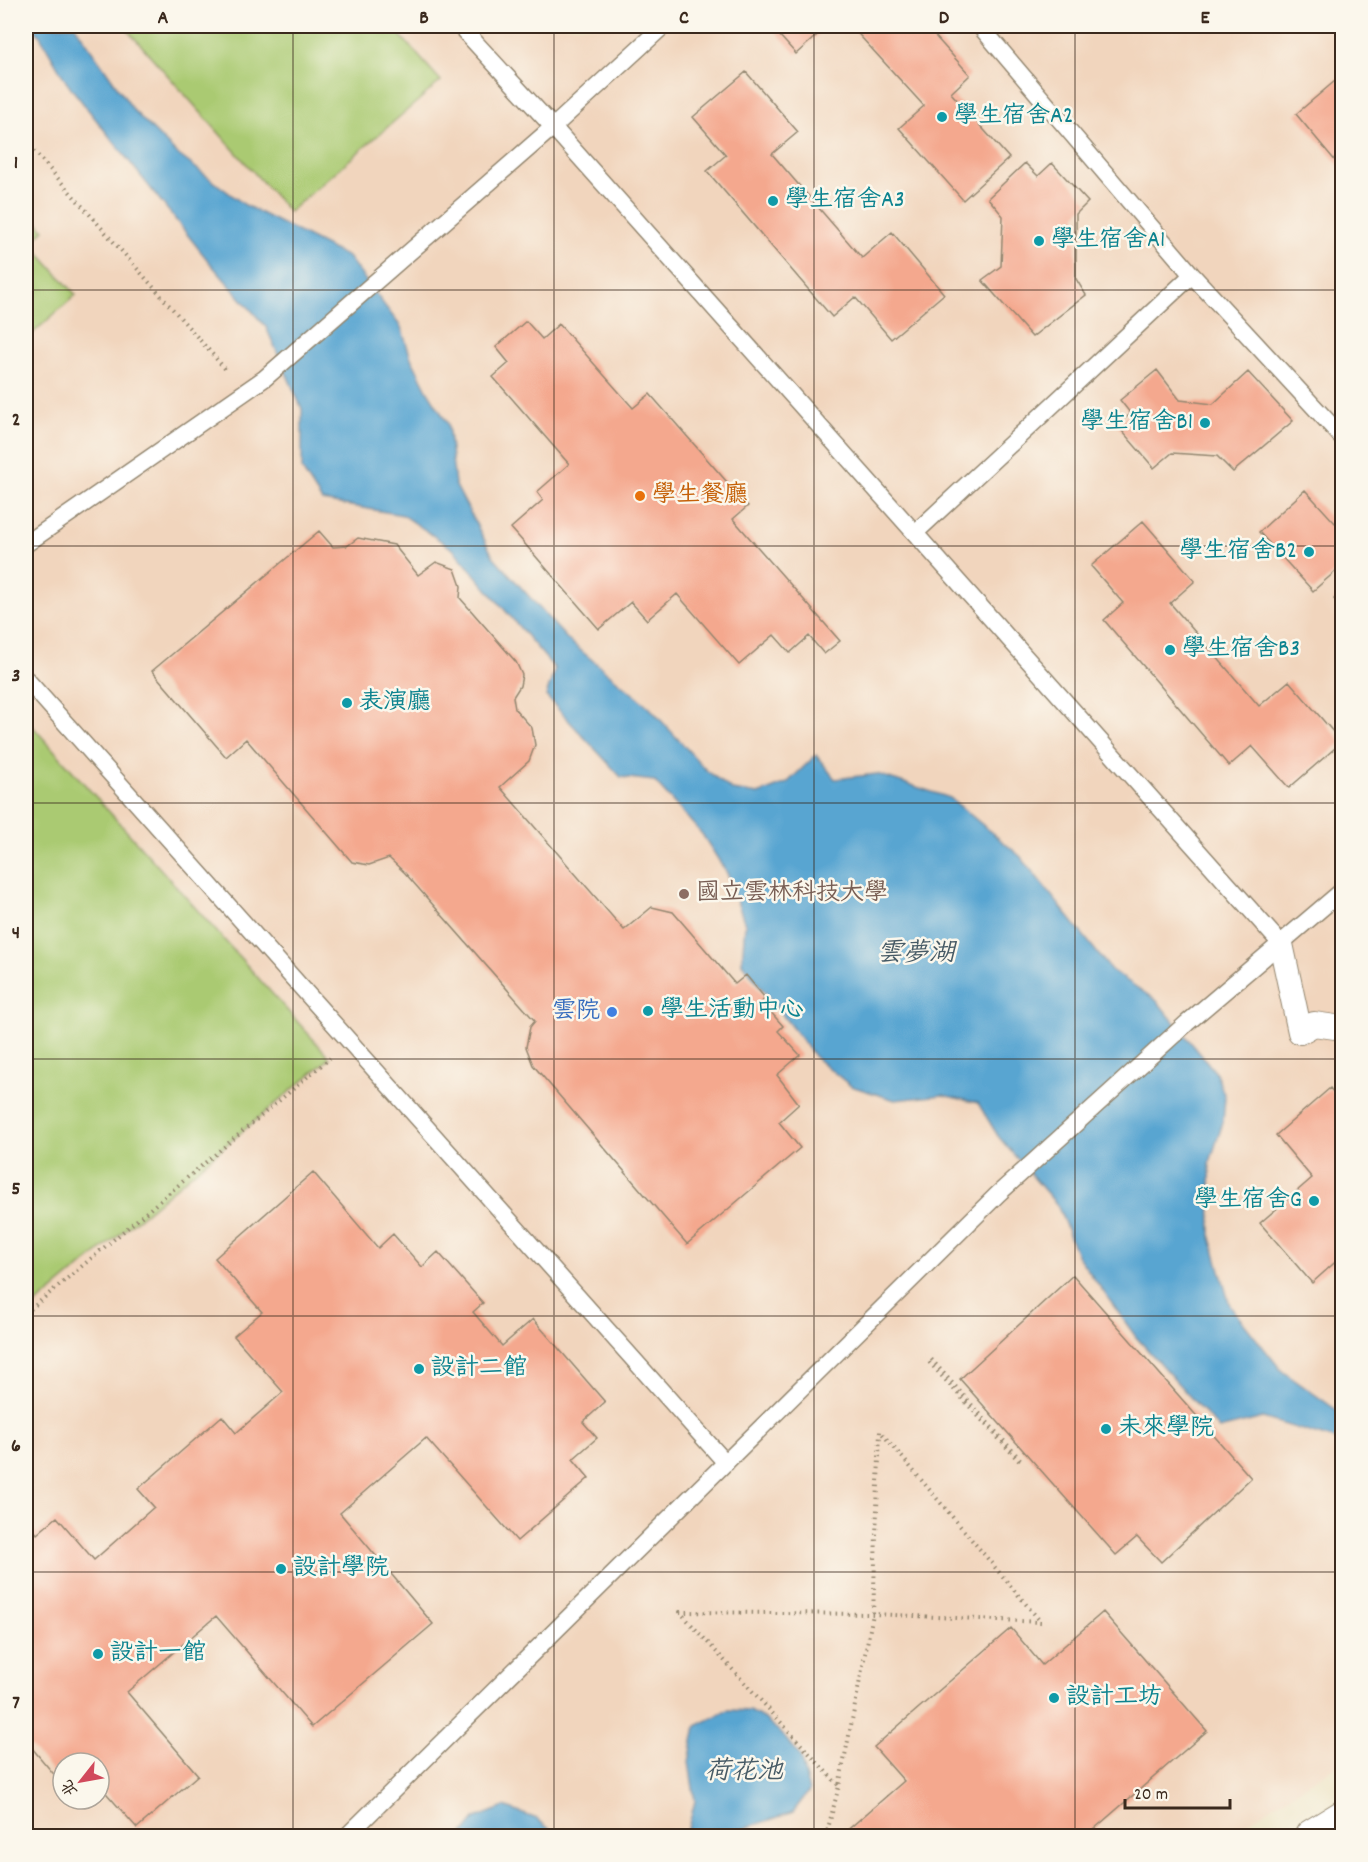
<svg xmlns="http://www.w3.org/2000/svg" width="1368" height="1862" font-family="Dekko,'LXGW WenKai TC',sans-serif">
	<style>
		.built { fill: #f1d5bd; fill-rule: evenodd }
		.green { fill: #aaca72; stroke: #727a48; stroke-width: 1.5 }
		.water { fill: #58a5d1; stroke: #4a6878; stroke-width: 1.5 }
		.building { fill: #f4a88e }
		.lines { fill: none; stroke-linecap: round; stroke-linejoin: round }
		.service-casing { stroke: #93866f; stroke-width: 19 }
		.pedestrian-casing { stroke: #93866f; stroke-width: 26 }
		.minor-casing { stroke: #93866f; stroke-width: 34 }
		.path { stroke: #93866f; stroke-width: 4; stroke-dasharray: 1.5 4.5; stroke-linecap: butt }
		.service { stroke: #fff; stroke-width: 16 }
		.pedestrian { stroke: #fff; stroke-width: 24 }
		.minor { stroke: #fff; stroke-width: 32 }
		.grid { fill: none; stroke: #3b2a1e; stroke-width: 1.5; stroke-opacity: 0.55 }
		.culture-dot { fill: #0f9aa8; stroke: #fbf7ec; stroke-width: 2 }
		.food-dot { fill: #e8710a; stroke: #fbf7ec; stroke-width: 2 }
		.education-dot { fill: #8d6e63; stroke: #fbf7ec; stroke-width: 2 }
		.shop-dot { fill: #3f7fe0; stroke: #fbf7ec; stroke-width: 2 }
		.labels { text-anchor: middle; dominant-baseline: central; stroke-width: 5; stroke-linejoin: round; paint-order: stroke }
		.culture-label { font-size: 24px; fill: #0d838f; stroke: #fbf7ec; text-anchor: start }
		.food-label { font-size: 24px; fill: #c56008; stroke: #fbf7ec; text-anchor: start }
		.education-label { font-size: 24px; fill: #785e54; stroke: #fbf7ec; text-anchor: start }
		.shop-label { font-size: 24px; fill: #366cbe; stroke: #fbf7ec; text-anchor: end }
		.water-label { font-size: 26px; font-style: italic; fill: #475b66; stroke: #fbf7ec }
		.neatline { fill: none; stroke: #3b2a1e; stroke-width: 2 }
		.grid-label { font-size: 20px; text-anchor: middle; font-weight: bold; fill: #3b2a1e }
	</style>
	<rect width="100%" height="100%" fill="#fbf7ec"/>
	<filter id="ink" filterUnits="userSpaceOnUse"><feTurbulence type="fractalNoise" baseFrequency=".0167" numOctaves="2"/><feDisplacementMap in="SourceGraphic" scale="12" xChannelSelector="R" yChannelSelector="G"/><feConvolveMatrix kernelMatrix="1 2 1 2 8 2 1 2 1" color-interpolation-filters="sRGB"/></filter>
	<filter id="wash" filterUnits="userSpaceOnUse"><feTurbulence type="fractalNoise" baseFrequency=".008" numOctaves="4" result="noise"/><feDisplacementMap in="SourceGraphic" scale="24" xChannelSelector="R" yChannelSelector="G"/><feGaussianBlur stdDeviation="1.35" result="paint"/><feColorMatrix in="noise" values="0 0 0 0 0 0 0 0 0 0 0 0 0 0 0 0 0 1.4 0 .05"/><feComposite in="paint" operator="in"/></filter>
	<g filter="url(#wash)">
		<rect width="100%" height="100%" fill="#ebe1c0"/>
		<!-- built -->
		<path class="built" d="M26,26h1316v1736l-115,74h-1201zM63,1763h36v36h-36z"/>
		<!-- green -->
		<path class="green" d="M124,26h268l49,55 -152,131z
			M26,208l18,22 -14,13 46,52 -50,44z
			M26,719l304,339 -303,254 -1,-1z"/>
		<!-- water -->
		<path class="water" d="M31,26h44l59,85 42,42 69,52 103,52 53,70 10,31 16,32 21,34 7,60 38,72 75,84 81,67 57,63 26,20 26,4 29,-11 29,-28 19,24 42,-5 73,24 70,58 91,114 46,31 59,72 9,24 -2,25 -13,40 1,76 19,68 52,65 60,43v28l-79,-24 -44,11 -83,-92 -59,-82 -19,-49 -60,-70 -20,-33 -35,-8 -48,5 -44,-14 -36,-29 -73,-94 3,-39 -18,-51 -25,-39 -48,-53 -33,-4 -75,-81 9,-27 -101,-119 -51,-35 -81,-14 -20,-31v-61l-36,-82 -56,-64 -143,-180 -27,-47z
			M728,1710l22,1 15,8 16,14 19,23 9,35 -16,21 -71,24h-36l9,-35 -6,-39 7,-36z
			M504,1807l33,12 21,17h-97l15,-18z"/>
		<g id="blocks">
			<!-- building -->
			<path class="building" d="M771,26h53l2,1 -30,27z
				M851,26h75l44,49 -19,18 58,65 -46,42 -64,-72 25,-22z
				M746,72l52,60 -26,22 90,104 30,-26 52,62 -53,45 -36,-42 -23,20 -125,-146 19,-16 -33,-38z
				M1342,75v94l-46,-55z
				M1025,163l13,13 14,-13 36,39 -12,12v65l10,16 -54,42 -50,-57 19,-14 2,-50 -15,-18z
				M526,321l16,18 17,-15 74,84 17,-14 98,112 -15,13 107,122 -16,13 -15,-18 -19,17 -16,-18 -35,30 -62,-71 -30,26 -16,-18 -32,27 -88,-101 32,-28 -6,-8 32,-28 -76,-87 16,-14 -13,-16z
				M1157,370l23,30 33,4 35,-32 45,49 -60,51 -16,-16 -45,-3 -18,15 -38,-44 15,-10 -11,-14z
				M1305,490l30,33 7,-7v62l-6,-7 -23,20 -54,-59z
				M1143,521l52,60 -25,22 89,103 30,-25 53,61 -53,46 -37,-42 -23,20 -125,-146 19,-17 -32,-37z
				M319,531l14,16 14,-1 11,-8 36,7 24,30 18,-13 19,7 6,17 -1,12 56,64 6,13 -2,11 -7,11 2,12 17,19 3,17 -6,16 -29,26 124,143 28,-23 21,5 62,72 11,-9 19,23 -3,4 21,24 -5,5 22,24 -23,20 22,29 -20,18 21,26 -113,96 -154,-179 -7,-18 4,-20 5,-6 -130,-148 -16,-15 -20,7 -17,-3 -106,-123 -20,18 -74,-86z
				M1342,592v16l-8,-9z
				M1330,1088l12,15v153l-30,27 -52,-60 52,-45 -36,-43z
				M313,1172l65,76 15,-14 29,33 16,-15 45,51 -10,9 29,34 31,-27 72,83 -22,20 14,16 -24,21 16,19 -72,63 -91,-103 -86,75 93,111 -121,103 -96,-111 -89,76 71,83 -61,53 -38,-43v-22h-36v22l-37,-44v-221l11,14 20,-17 37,43 60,-53 -16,-18 84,-73 14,17 47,-41 -49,-56 28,-24 -47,-54z
				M1073,1275l178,203 -90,84 -24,-25 -21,18 -156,-176z
				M1103,1612l104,119 -121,105h-240l-3,-2 61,-53 -30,-34 137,-119 31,37z"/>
		</g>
	</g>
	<g filter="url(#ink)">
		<use href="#blocks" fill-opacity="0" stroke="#93866f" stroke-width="1.5"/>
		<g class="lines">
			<!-- service casing -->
			<g class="service-casing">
				<path id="service" d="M460,26l93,101 728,817
					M980,26l212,249 150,162
					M915,533l277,-258
					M26,544l239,-166 288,-251 110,-101
					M26,679l700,784
					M347,1836l651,-642 189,-171 155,-132"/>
			</g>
			<!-- pedestrian casing -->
			<g class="pedestrian-casing">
				<path id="pedestrian" d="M1281,944l19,88 14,-8 28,4"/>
			</g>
			<!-- minor casing -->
			<g class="minor-casing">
				<path id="minor" d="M1311,1836l31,-19"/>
			</g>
			<!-- path -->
			<path class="path" d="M26,142l201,229
				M26,1313l304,-255
				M1019,1461l-90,-99 2,-3 90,101
				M826,1836l13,-50 34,-172 7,-183 161,191 -168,-8 -193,-2 159,174"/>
			<!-- service -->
			<use href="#service" class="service"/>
			<!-- pedestrian -->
			<use href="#pedestrian" class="pedestrian"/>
			<!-- minor -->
			<use href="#minor" class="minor"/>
		</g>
	</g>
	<!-- grid -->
	<path class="grid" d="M293,26v1810M554,26v1810M814,26v1810M1075,26v1810M26,290h1316M26,546h1316M26,803h1316M26,1059h1316M26,1316h1316M26,1572h1316"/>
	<!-- markers -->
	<g class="culture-dot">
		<circle cx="942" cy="117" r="6"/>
		<circle cx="773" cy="201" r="6"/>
		<circle cx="1039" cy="241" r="6"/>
		<circle cx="1205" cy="423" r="6"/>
		<circle cx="1309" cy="552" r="6"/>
		<circle cx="1170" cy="650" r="6"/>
		<circle cx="347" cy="703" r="6"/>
		<circle cx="648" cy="1011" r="6"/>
		<circle cx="1314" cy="1201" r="6"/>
		<circle cx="419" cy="1369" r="6"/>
		<circle cx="1106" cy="1429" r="6"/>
		<circle cx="281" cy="1569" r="6"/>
		<circle cx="98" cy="1654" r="6"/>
		<circle cx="1054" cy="1698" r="6"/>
	</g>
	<circle class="food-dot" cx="640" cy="496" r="6"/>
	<circle class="education-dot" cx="684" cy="894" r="6"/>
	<circle class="shop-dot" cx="612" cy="1012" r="6"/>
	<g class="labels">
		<!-- culture labels -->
		<g class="culture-label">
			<text x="954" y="117">學生宿舍A2</text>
			<text x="785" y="201">學生宿舍A3</text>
			<text x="1051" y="241">學生宿舍A1</text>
			<text x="1193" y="423" text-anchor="end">學生宿舍B1</text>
			<text x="1297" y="552" text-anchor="end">學生宿舍B2</text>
			<text x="1182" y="650">學生宿舍B3</text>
			<text x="359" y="703">表演廳</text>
			<text x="660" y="1011">學生活動中心</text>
			<text x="1302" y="1201" text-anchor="end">學生宿舍G</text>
			<text x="431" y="1369">設計二館</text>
			<text x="1118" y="1429">未來學院</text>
			<text x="293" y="1569">設計學院</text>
			<text x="110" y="1654">設計一館</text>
			<text x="1066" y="1698">設計工坊</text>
		</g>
		<!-- food labels -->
		<g class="food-label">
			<text x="652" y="496">學生餐廳</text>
		</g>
		<!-- education labels -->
		<g class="education-label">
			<text x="696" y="894">國立雲林科技大學</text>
		</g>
		<!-- shop labels -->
		<g class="shop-label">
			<text x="600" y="1012">雲院</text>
		</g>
		<!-- water labels -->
		<g class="water-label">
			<text x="916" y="954">雲夢湖</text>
			<text x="744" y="1772">荷花池</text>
		</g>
	</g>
	<!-- margin -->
	<rect width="1368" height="1862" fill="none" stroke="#fbf7ec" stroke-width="66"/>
	<!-- north arrow -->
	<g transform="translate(81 1781) rotate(239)"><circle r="28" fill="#fbf7ec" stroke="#aea59a" stroke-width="1.5"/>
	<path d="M0-4.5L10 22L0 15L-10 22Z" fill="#d1495b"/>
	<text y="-9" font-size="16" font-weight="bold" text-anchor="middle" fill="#3b2a1e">北</text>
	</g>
	<!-- scale -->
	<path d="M1125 1799v9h105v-9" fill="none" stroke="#3b2a1e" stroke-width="3"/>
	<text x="1134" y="1799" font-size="18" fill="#3b2a1e" stroke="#fbf7ec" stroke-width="4.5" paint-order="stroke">20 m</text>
	<rect x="33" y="33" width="1302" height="1796" class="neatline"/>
	<g class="grid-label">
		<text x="163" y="23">A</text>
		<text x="424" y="23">B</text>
		<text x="684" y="23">C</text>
		<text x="944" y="23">D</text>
		<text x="1205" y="23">E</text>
		<text x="16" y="168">1</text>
		<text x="16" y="425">2</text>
		<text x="16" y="681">3</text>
		<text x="16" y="938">4</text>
		<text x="16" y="1194">5</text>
		<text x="16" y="1451">6</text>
		<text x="16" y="1708">7</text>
	</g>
</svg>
